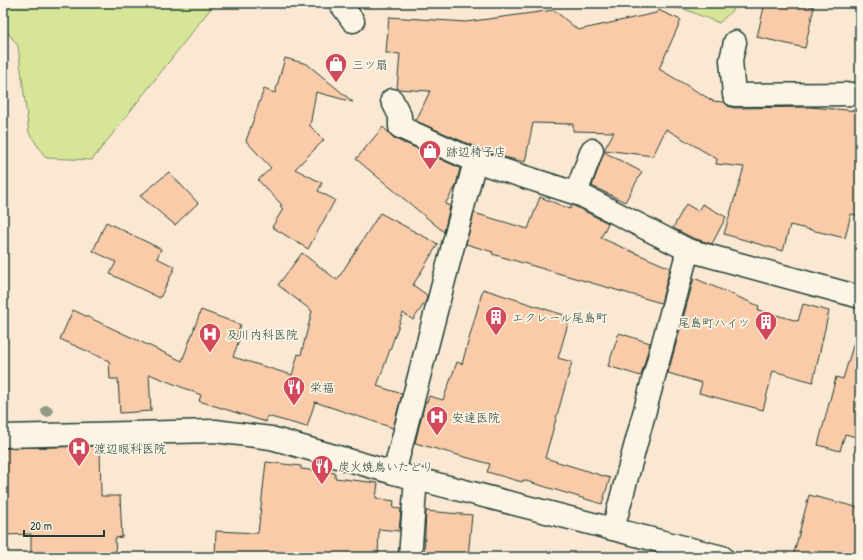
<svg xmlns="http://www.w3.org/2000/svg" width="863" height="560" font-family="'Patrick Hand','Klee One',sans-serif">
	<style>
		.green { fill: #d7e599; stroke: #7b9166 }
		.building { fill: #facba9; stroke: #1f3d34 }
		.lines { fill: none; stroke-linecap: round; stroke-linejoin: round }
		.minor-casing { stroke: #1f3d34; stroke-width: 25 }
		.tertiary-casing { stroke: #1f3d34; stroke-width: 25 }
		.minor { stroke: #fcf5e5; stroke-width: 22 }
		.tertiary { stroke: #fcf5e5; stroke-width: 22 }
		.tree { fill: #919884 }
		.labels { text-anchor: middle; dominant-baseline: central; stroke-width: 3.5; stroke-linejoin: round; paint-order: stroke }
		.poi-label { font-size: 12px; fill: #1f3d34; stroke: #fcf5e5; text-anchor: start }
	</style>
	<rect width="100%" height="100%" fill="#fbe8d3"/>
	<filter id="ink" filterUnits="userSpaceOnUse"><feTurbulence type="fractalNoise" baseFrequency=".025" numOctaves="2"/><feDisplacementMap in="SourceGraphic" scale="8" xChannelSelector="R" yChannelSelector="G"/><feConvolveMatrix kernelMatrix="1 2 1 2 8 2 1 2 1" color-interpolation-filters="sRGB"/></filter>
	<g filter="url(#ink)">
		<!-- green -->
		<path class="green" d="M3,3h212l-123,157 -46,-2 -17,-25 -11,-87 -15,-20z
			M634,3h106l-21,20 -35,-14z"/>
		<!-- building -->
		<path class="building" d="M765,3h30l19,4 -9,41 -48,-11z
			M554,10l24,20 78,-17 2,-3 23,10 -22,49 54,32 11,1 4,4 6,2 75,-1 51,4v105l-9,-2 -6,24 -55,-13 -7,26 -59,-17 20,-67 -28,-3 1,-5 -51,-30 -13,27 -49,-6 10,-18 -41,-1v-7l-40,-1 -8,39 -21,-5 -24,-8 -64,-28 14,-30 -33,-2 3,-35 -14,-1 3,-36 77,5z
			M285,58l22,6 46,38 -37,-10 -6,34 14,14 -29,29 27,14 -4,8 17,9 -27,49 -36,-22 11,-18 -3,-3 2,-1 -24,-25 13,-12 -25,-27 18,-52 11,4z
			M383,127l11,11 11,6v-1l55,25 -4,18 -11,18 5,2 -6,26 -88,-73z
			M604,152l38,20 -17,30 -33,-16z
			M169,172l29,31 -23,22 -35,-29z
			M540,197l30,12 2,-4 36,18 -7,15 69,30 -9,35 -169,-49 1,-2 -27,-8 8,-31 54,16z
			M686,204l12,7 4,-7 24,13 -14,27 -19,-6 -20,-10z
			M380,213l58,31 -25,41 14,10 -1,6 -13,19 -10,-7 -26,73 25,8 -9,34 -78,-26 -8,25 -40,-11 -1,6 -67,-21 2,-6 -52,-21 2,37 -31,2 -2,-34h-8l-1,-18 -49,-22 13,-29 109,51 19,-51 40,15 -5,11 4,1 -7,20 59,18 6,-21 3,1 11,-44 -34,-26 24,-32 35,27z
			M106,222l55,27 -4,9 18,9 -15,31 -50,-24 6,-12 -23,-11z
			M694,278l65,28 -1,4 40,11 5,-17 26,7 -16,71 -40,-11 -10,39 -64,-17 3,-10 -34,-10z
			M483,289l87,28 -12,41 14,4 -27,96 65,20 -8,26 -79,-24 -1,2 -35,-10 3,-8 -75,-21 10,-41h2l2,-6 14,4 14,-38 5,2z
			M619,333l31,10 -9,33 -33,-10z
			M855,339h5v99l-15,-4 -5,17 -22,-6 18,-68 7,2z
			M100,446l1,50h19l2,41 -7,1 1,19h-85v-23l-28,1v-87z
			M266,462l35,4v3l34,4v5l43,5 -2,15 18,3 -1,7 8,1 -2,22 -20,-2 -1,28h-163l1,-26 42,2z
			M809,495l51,13v49h-67z
			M426,511l46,4 -4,42h-44z"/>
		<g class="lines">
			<!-- minor casing -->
			<g class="minor-casing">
				<path id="minor" d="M340,3l13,18
					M735,42l-4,18 3,35 126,-1
					M392,100l8,16v11l75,34 106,34 107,55 172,47
					M576,193l16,-43
					M394,473l81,-312
					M613,529l75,-279
					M410,557l6,-79"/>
			</g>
			<!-- tertiary casing -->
			<g class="tertiary-casing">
				<path id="tertiary" d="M3,436l212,-5 56,7 123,35 328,84"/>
			</g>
			<!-- minor -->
			<use href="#minor" class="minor"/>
			<!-- tertiary -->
			<use href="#tertiary" class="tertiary"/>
		</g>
		<!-- trees -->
		<circle class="tree" cx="47" cy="411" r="6"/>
	</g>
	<!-- icons -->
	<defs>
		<g id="shop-pin" transform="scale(1.15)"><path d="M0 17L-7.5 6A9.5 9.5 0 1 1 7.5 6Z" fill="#d1495b" stroke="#fcf5e5"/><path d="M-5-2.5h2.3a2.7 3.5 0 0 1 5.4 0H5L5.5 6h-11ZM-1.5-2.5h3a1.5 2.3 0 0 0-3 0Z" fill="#fff"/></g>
		<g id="building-pin" transform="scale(1.15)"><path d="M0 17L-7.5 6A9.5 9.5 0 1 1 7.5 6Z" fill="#d1495b" stroke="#fcf5e5"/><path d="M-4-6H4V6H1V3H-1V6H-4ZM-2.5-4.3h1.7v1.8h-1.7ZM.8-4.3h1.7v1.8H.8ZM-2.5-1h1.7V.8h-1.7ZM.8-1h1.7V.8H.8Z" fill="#fff"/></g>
		<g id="hospital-pin" transform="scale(1.15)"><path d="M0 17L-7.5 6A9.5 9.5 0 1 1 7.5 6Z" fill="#d1495b" stroke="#fcf5e5"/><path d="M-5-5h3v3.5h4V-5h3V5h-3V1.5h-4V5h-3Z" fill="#fff"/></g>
		<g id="restaurant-pin" transform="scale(1.15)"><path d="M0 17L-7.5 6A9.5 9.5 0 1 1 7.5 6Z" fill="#d1495b" stroke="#fcf5e5"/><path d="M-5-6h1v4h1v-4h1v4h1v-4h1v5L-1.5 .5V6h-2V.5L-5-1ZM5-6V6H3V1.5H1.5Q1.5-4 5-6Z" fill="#fff"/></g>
	</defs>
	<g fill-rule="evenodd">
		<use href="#shop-pin" x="336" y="64"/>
		<use href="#shop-pin" x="430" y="151"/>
		<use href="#building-pin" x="496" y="317"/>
		<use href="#building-pin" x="766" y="322"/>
		<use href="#hospital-pin" x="210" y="334"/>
		<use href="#restaurant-pin" x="294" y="387"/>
		<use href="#hospital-pin" x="437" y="417"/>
		<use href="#hospital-pin" x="79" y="448"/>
		<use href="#restaurant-pin" x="322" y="466"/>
	</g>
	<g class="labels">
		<!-- poi labels -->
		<g class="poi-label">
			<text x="352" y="64">三ツ扇</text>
			<text x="446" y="151">跡辺椅子店</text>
			<text x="512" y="317">エクレール尾島町</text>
			<text x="750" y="322" text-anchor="end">尾島町ハイツ</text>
			<text x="226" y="334">及川内科医院</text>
			<text x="310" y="387">栄福</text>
			<text x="452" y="417">安達医院</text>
			<text x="94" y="448">渡辺眼科医院</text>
			<text x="338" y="466">炭火焼鳥いたどり</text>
		</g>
	</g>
	<!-- margin -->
	<rect width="863" height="560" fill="none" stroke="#fcf5e5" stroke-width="16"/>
	<rect x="8" y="8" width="847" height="544" fill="none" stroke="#1f3d34" stroke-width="1.5" filter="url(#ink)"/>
	<!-- scale -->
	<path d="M24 530v6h80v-6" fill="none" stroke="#1f3d34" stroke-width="2"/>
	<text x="30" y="530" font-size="12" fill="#1f3d34" stroke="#fcf5e5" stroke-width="3" paint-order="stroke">20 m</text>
</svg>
